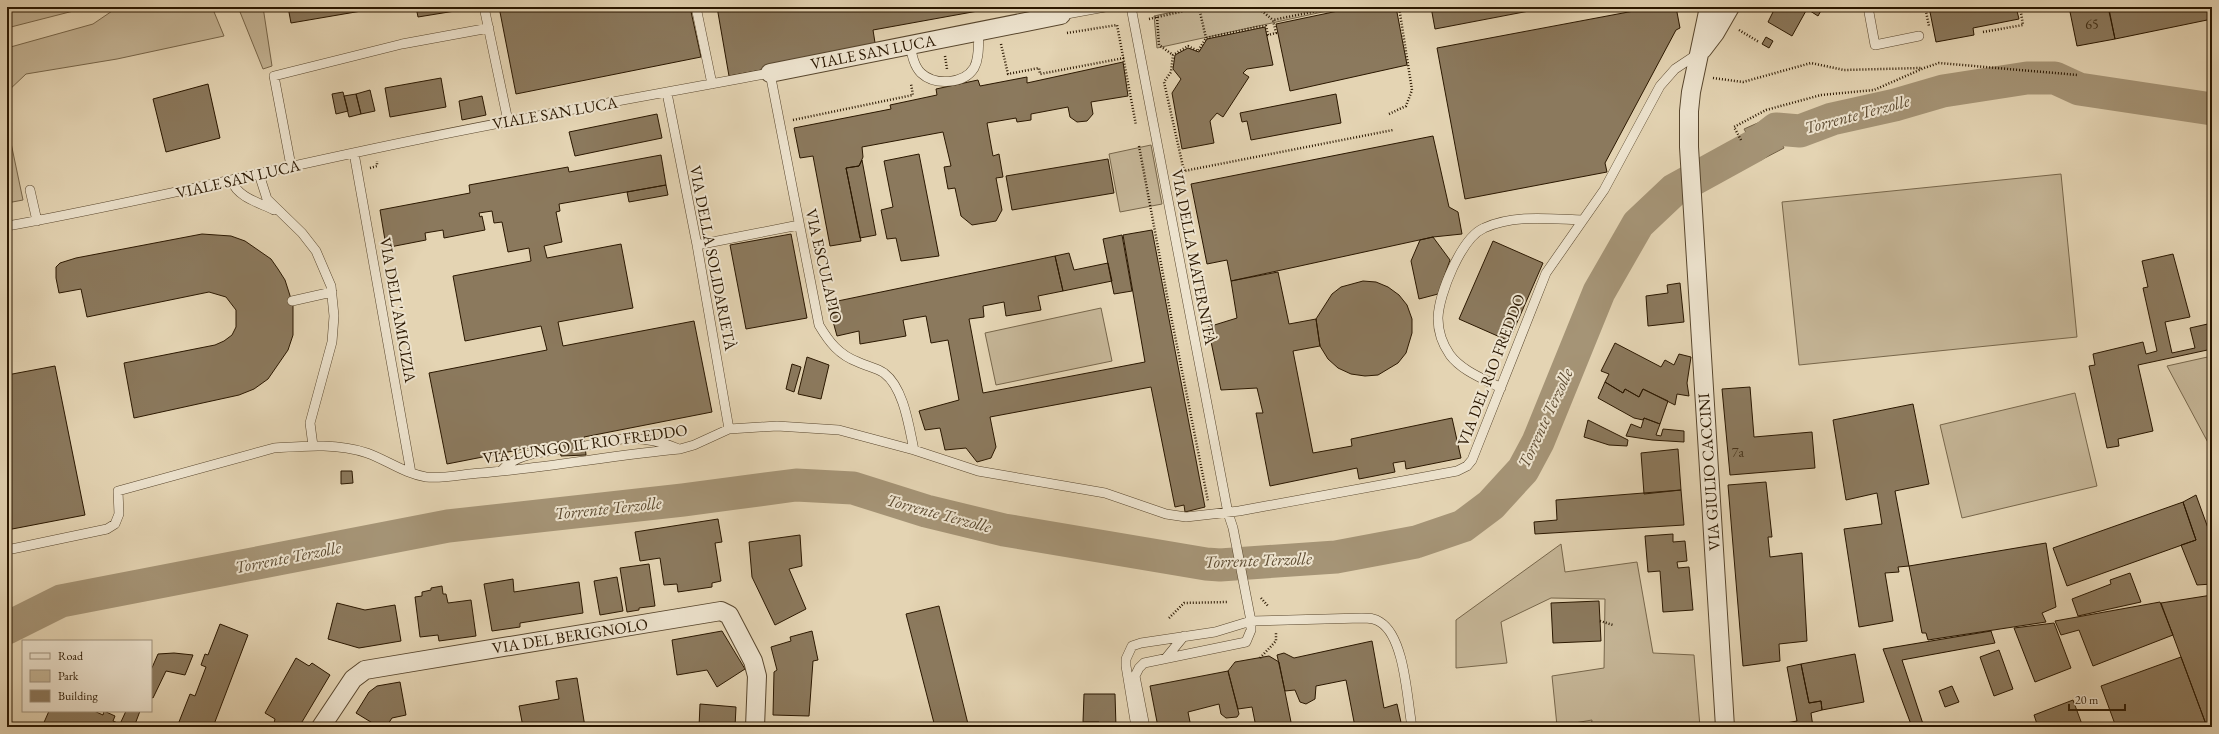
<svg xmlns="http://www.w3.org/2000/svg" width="2219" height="734" font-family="'EB Garamond',serif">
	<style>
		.green { fill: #c4b495; stroke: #77664a }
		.water { fill: #a59476; stroke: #746247 }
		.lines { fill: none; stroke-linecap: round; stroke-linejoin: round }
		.shore { stroke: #68563b; stroke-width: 1 }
		.river { stroke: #a59476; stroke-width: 33 }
		.building { fill: #8b795d; stroke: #2a1700 }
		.lane-casing { stroke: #58462d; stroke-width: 10 }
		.street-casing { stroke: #58462d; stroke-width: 20 }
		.path { stroke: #2a1700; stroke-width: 2.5; stroke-dasharray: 1 2; stroke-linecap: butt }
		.lane { stroke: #ede3ce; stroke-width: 9 }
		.street { stroke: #ede3ce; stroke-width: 18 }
		.labels { text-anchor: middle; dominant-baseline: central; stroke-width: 4; stroke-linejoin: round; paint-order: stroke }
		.number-label { font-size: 14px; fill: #423017 }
		.street-label { font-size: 16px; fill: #2a1700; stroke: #ede3ce }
		.water-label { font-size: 17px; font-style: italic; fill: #5b492f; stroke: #ede3ce }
	</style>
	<rect width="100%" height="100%" fill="#e4d4b3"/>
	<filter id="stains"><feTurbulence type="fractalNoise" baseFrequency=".005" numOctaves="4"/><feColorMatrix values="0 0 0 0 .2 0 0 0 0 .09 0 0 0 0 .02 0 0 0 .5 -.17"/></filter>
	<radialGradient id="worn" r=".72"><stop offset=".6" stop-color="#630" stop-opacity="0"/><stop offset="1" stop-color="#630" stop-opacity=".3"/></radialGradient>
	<!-- green -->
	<path class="green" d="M7,7h82l-82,21z
		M118,7h94l12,29 -107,23 -91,15 -19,18v-44l86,-24z
		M238,7h25l9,59 -9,3z
		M1195,7h132v4l-170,37 -3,-32z
		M7,124l16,76 -16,3z
		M1151,145l11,59 -42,8 -11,-58z
		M2061,174l16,163 -278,28 -17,-163z
		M1101,308l11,53 -116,24 -11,-52z
		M2212,356v94l-45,-84z
		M2075,393l22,93 -135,32 -22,-93z
		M1561,544l4,28 72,-10 16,91 41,2 6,72h-109l1,-7 -35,6 -5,-50 52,-8 1,-69 -54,-1 -50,24 6,41 -51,5v-48z"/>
	<!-- water -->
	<path class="water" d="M1769,118l15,30 -23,12 -17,-31z"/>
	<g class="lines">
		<!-- shore -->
		<path class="shore" d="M1767,124l11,22 -14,8 -13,-22z
			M1763,131h3l5,12 -5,4 -8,-12z"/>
		<!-- river -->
		<path class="river" d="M7,628l54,-27 387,-75 235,-26 113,-15 57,3 73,23 78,19 202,34 14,1 116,-8 80,-15 47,-16 28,-21 32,-35 15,-28 61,-150 39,-68 36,-34 80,-44 22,-17 24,2 32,-12 63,-14 48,-14 84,-13h28l24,11 133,20"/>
	</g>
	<!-- building -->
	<path class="building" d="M288,7h90l1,1 -88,15z
		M416,7h38l1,4 -37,6z
		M499,7h191l11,50 -185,37z
		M717,7h283l-127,23 3,19 -147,27z
		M1357,7h39l11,58 -117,26 -14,-67z
		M1431,7h119l-115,22z
		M1655,7h21l4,21 -4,2 -71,133 2,9 -142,27 -28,-151z
		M1767,7h56l-5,9 -11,-7 -15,27 -24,-14 5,-10z
		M1929,7h87l3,12 -46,9 1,7 -38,7z
		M2069,7h39l7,32 -38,7z
		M2119,7h93v12l-97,20 -6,-30z
		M1265,27l8,38 -26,4 -4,4 6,4 -26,40 -6,-4 -7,8 4,22 -32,6 -10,-56 9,-14 -8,-10 2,-14 13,-7 11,4 8,-13z
		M1766,37l7,4 -4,7 -7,-4z
		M1123,62l5,34 -37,6 2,12 -6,7 -10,1 -7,-5 -2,-10 -37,7v6l-14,2 -1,-4 -29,5 6,33 6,-2 4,23 -7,1 6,32 -6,11 -24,4 -11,-9 -6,-28 -7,1 -4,-22 7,-1 -8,-34 -81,15 1,10 -4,9 -13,2 15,73 -31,5 -17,-90 -13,2 -6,-30 97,-19 -1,-4 47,-10 -1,-6 42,-9 2,6 47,-9v6z
		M441,78l5,29 -56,10 -5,-29z
		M208,84l12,54 -54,14 -13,-53z
		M370,90l5,21 -14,3 -5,-20z
		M343,92l5,19 -12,3 -4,-20z
		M356,94l5,20 -12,3 -5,-21z
		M1336,94l5,29 -90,17 -4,-19 -5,1 -2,-9z
		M482,96l4,19 -24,5 -3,-19z
		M657,114l5,24 -87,18 -6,-24z
		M1433,136l16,71 9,5 4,22 -29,3 -202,44 -4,-21 -20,4 -16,-80z
		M919,154l20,102 -38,5 -5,-23 -9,1 -6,-29 12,-3 -9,-46z
		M661,155l5,30 -107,19 1,7 -4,1 6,30 -18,4 3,12 74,-14 12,64 -75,14 5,24 131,-25 18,91 -128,25 2,18 -25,1 -2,-14 -112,22 -18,-91 118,-23 -6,-24 -76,15 -12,-65 78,-15 -2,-13 -21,4 -6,-30 -8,1 -2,-12 -13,2 1,4 2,-1 3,14 -41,8 -1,-8 -18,3 1,7 -36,7 -2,-7h-3l-5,-30 90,-17 -1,-8 99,-18 1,5z
		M1108,159l6,34 -102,17 -6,-34z
		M862,160l14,75 -16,3 -14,-70 13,-2z
		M666,185l2,10 -39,7 -2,-10z
		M1152,230l53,277 -20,5 -1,-7 -9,2 -24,-120 -161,30 6,30 -5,11 -14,4 -11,-14 -21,2 -5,-22 -15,2 -6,-19 40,-11 -11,-60 -17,3 -5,-27 -23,4 3,16 -46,8 -1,-13 -22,5 -9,-33 227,-47 8,35 -25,5 3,14 -35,6 -2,-14 -21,4 1,11 -15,2 14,74 162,-31 -22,-127z
		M202,234l29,2 14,5 26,18 7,10 7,11 8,25v30l-5,15 -20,29 -14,10 -15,6 -105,23 -10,-55 91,-18 9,-4 8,-6 4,-8v-17l-10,-13 -17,-5 -122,25 -6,-28 -22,4 -3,-15v-11l4,-4 16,-5z
		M791,234l16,84 -61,11 -16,-84z
		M1122,235l10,56 -18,3 -11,-55z
		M1433,237l17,23 -12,34 -19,5 -8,-38 9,-21z
		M1493,241l50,22 -34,78 -50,-22z
		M1069,253l5,17 34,-7 4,18 -49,10 -8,-35z
		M2173,254l17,63 -25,5 7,31 23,-5 -5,-20 22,-5v26l-74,16 15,66 -35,8 1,7 -12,2 -18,-82 6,-1 -2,-11 50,-12 3,12 11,-3 -14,-63 5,-1 -6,-26z
		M1278,272l11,52 27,-5 4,27 -27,5 20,102 39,-7 -1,-7 101,-21 9,40 -55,11 -1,-8 -12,2 2,9 -36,7 -2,-11 -87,18 -14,-73h7l-6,-25 -36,2 -13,-63 29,-9 -6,-37z
		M1363,281l13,1 12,5 11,8 8,10 5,14v14l-6,20 -8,10 -20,12 -13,1 -14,-2 -13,-6 -10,-9 -8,-13 -4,-27 16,-25 9,-7z
		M1680,283l4,39 -36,4 -2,-30 22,-3 -1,-8z
		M1615,343l46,24 4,-7 9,5 5,-11 12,3 -4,26 2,13 -12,-2 -2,11 -32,-16 -4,8 -14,-8 -2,4 -18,-11 4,-8 -8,-3z
		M807,357l22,8 -8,34 -23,-5z
		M792,364l9,3 -7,25 -8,-3z
		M55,366l30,149 -78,15v-155z
		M1605,382l18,11 2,-4 14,8 4,-8 25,12 -8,23 -16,-6 -1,2 -9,-2 -36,-20z
		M1750,387l4,50 58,-5 3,36 -85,7 -8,-86z
		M1913,404l16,80 -34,7 14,75 -11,1 1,5 -14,1 8,48 -34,6 -15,-98 38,-5 -5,-31 -31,7 -13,-80z
		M1644,418l16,6 -4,11 5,1 2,-7 21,2v11l-32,-2 -26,-4 5,-12 10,4z
		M1588,420l40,20 -1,6 -18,-1 -25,-8z
		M1678,449l3,41 -37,4 -3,-41z
		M341,471h11l1,12 -12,1z
		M1766,482l6,55h-4l2,20 32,-4 5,88 -28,3 1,17 -37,5 -15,-181z
		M1681,490l3,35 -149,9 -1,-12 23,-2 -1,-20z
		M2196,495l16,44v45l-15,1 -16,-40 15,-5 -13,-38z
		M2183,502l13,38 -129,46 -14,-38z
		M718,519l4,23 -7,1 6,38 -9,2v4l-34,5 -1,-8 -13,1 -4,-27 -20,3 -5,-29z
		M1673,534v8l12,-1 2,20 -10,1 1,6 11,-1 4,43 -30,2 -3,-41 -12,1 -3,-36z
		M800,535l2,31 -13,3 17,40 -31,16 -23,-48 -3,-35z
		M2046,543l10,64 -14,6 4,9 -118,18 -2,-7h-4l-13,-67z
		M649,564l6,42 -16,2v2l-12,2 -7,-44z
		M2130,573l11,29 -63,14 -6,-17 39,-15 -1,-4z
		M617,577l6,34 -23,4 -6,-34z
		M513,579l1,13 65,-10 4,31 -63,10v4l-28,4 -8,-47z
		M442,586l1,8h3l2,9 23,-3 5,36 -37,5 -1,-6 -18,2 -5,-40 7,-1v-4l9,-2v-2z
		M2212,595v132h-5l-46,-124z
		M1599,601l2,40 -48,2 -2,-40z
		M2160,602l13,33 -80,31 -14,-36 -18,5 -6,-14z
		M337,603l28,7 30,-5 6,36 -42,7 -31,-9z
		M939,606l29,118v3h-33l-29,-113z
		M2054,623l17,45 -36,14 -21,-54z
		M220,624l28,11 -35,92h-36l13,-33 5,2 11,-29 -5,-2 4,-11 3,1z
		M722,631l23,38 -28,18 -10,-17 -30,5 -5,-35z
		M812,631l6,29 -5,1 -4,55 -36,-1 1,-43 3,-2 -6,-23 20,-6 -1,-4z
		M1991,631l4,12 -93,17 22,67h-12l-29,-78z
		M1372,641l12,67 13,-4 5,23h-47l-9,-47 -30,6 -1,13 -9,5 -6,-2 -5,-12 -10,1 -8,-36 7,-2 10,5z
		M1999,650l14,39 -19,7 -14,-39z
		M174,653l19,2 -8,20 -19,-4 -13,27 -2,-1v-27l7,-16z
		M1855,654l9,48 -42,8 -1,-9 -12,2 -8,-39z
		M1269,656l10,6 13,65h-36l-4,-20 -14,2 -10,-38 7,-9z
		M2181,657l26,70h-91l-15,-41z
		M296,658l13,8 3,-3 18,12 -31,52h-36l1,-4h10l1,-4 -10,-6z
		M1801,664l8,39 12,-2 1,9 -11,3 2,14h-48l32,-6 -10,-54z
		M1228,671l11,43 -2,3 -11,1 -5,-4 -2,-10 -31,8 3,15h-33l-8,-41z
		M577,678l8,49h-62l-4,-21 40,-7 -3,-18z
		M400,682l6,33 -14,3 -6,9h-7l-23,-14 13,-21 8,-6z
		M1952,686l7,16 -14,5 -6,-16z
		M1084,694h31l1,33h-17v-5h-16z
		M2073,700l10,27h-45l-4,-12z
		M700,704l36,3 -1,20h-36z
		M49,711h45l9,4 1,-4 11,5 -2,5 7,3 6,-13h14l-6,16h-92z"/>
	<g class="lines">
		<!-- lane casing -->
		<g class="lane-casing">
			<path id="lane" d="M484,7l24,114
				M696,7l16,77
				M1131,7l97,506 5,15 18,93v9l-5,12 -102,21 -5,5 -4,8 10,51
				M1868,7l7,38 44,-9
				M1061,15l44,-8
				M910,45c2,10 4,21 11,28 14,13 43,11 53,-5 6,-11 4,-25 5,-37
				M667,93l30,152 32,184
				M354,153l57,320
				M291,166l-17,-90 128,-32 87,-16
				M259,174l8,25 35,34 14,18 15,35 3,30 -2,26 -22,81 3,23
				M232,181c5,16 28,22 42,29
				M30,190l7,31
				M7,226c139,-25 275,-59 413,-87 116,-24 233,-44 350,-66l49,252c10,17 20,30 39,37 8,4 19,6 26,11 20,15 25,54 30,77
				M697,245l102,-20
				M292,301l40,-9
				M1501,388c-17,-9 -39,-17 -51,-33 -7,-10 -12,-24 -12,-37 1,-24 23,-80 46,-90 30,-14 67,-9 99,-8
				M585,446c37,-9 58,-12 94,3
				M501,471c14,-17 38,-18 59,-22
				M7,550l100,-21 8,-5 4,-10 -1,-23 156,-43c31,-2 62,-5 93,5 20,7 38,21 59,24 17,2 37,-3 55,-4 66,-5 132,-18 199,-24l14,-4 35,-16 48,-3 62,4 75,20 64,21 127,22 61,21 20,3 53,-6 218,-40 10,-5 5,-6 74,-187 58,-83 56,-104 15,-17 24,-16
				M1166,658l18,-22
				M1136,727l-10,-61v-7l6,-13 9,-3 74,-11 36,-11 111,-3c6,0 13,0 18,4 25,15 27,78 32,105"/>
		</g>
		<!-- street casing -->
		<g class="street-casing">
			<path id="street" d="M1709,7l-18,85 -2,19v36l36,580
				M1702,50l13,-17 15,-26
				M770,73l291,-58
				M321,727l32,-48 12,-9 356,-59 8,4 24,46 4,15 -2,51"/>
		</g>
		<!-- path -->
		<path class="path" d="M1257,7l16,13
			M1326,7l1,6
			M1889,7v2l9,-2
			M1925,7l4,19
			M1199,8l7,30
			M1157,17l2,28 14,10
			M1149,19l52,-12
			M1739,30l20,12
			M1983,32l40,-7 -3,-18
			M1067,33l50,-8 19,100
			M1001,44l7,30 31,-6 1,6 84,-16
			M945,56l2,13
			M1713,78l30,4 68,-19 33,7 77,-2
			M1389,114l17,-8 6,-16 -13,-83
			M793,120l120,-25 -2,-11
			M1741,140l-7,-13 32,-17 55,-15 53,-5 50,-22 15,-5 139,12
			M1139,146l29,155 40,200
			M370,168l7,-2v-5
			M1184,171l-20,-89 7,-10 2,-17 15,-9 10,5 8,-13 51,-11 9,-1 2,9 8,-2 -3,-13 44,-9
			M1177,174l7,-3 209,-41
			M1261,598l7,8
			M1169,618l15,-15 44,-1
			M1600,621l13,4
			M1260,658l16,-17v-8"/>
		<!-- lane -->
		<use href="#lane" class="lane"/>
		<!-- street -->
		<use href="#street" class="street"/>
	</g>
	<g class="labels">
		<!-- number labels -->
		<g class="number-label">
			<text x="2092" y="24">65</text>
			<text x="1738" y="452">7a</text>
		</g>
		<!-- street labels -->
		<g class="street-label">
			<text transform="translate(873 52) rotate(-11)">VIALE SAN LUCA</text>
			<text transform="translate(555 113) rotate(-10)">VIALE SAN LUCA</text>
			<text transform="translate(238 179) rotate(-13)">VIALE SAN LUCA</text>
			<text transform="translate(1194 257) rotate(79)">VIA DELLA MATERNITÀ</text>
			<text transform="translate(713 258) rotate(79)">VIA DELLA SOLIDARIETÀ</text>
			<text transform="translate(824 266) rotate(77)">VIA ESCULAPIO</text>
			<text transform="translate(398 310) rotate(80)">VIA DELL'AMICIZIA</text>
			<text transform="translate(1491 370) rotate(-69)">VIA DEL RIO FREDDO</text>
			<text transform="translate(585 444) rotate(-8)">VIA LUNGO IL RIO FREDDO</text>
			<text transform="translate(1709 472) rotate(-94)">VIA GIULIO CACCINI</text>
			<text transform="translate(570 636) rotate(-9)">VIA DEL BERIGNOLO</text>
		</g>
		<!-- water labels -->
		<g class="water-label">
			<text transform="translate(1857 114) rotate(-15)">Torrente Terzolle</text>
			<text transform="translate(1545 418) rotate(-65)">Torrente Terzolle</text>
			<text transform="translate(608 508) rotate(-6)">Torrente Terzolle</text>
			<text transform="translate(939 513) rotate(15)">Torrente Terzolle</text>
			<text transform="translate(288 557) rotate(-11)">Torrente Terzolle</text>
			<text transform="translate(1258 560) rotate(-2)">Torrente Terzolle</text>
		</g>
	</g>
	<!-- margin -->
	<rect width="2219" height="734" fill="none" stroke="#e4d4b3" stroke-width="24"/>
	<rect x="8" y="8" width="2203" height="718" fill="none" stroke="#2a1700" stroke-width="2"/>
	<rect x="12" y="12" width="2195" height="710" fill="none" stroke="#2a1700"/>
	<!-- legend -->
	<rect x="22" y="640" width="130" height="72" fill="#ede3ce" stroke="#9f917c"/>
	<rect x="30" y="653" width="20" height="6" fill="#ede3ce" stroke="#9f917c"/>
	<text x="58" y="660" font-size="12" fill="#2a1700">Road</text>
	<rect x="30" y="670" width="20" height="12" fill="#c4b495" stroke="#9f917c"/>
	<text x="58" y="680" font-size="12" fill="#2a1700">Park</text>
	<rect x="30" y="690" width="20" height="12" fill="#8b795d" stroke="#9f917c"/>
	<text x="58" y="700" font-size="12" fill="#2a1700">Building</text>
	<!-- scale -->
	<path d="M2069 704v6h56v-6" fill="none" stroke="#2a1700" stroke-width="2"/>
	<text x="2075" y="704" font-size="12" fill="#2a1700" stroke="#ede3ce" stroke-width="3" paint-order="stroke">20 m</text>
	<rect width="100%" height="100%" filter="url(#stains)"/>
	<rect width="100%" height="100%" fill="url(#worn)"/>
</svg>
